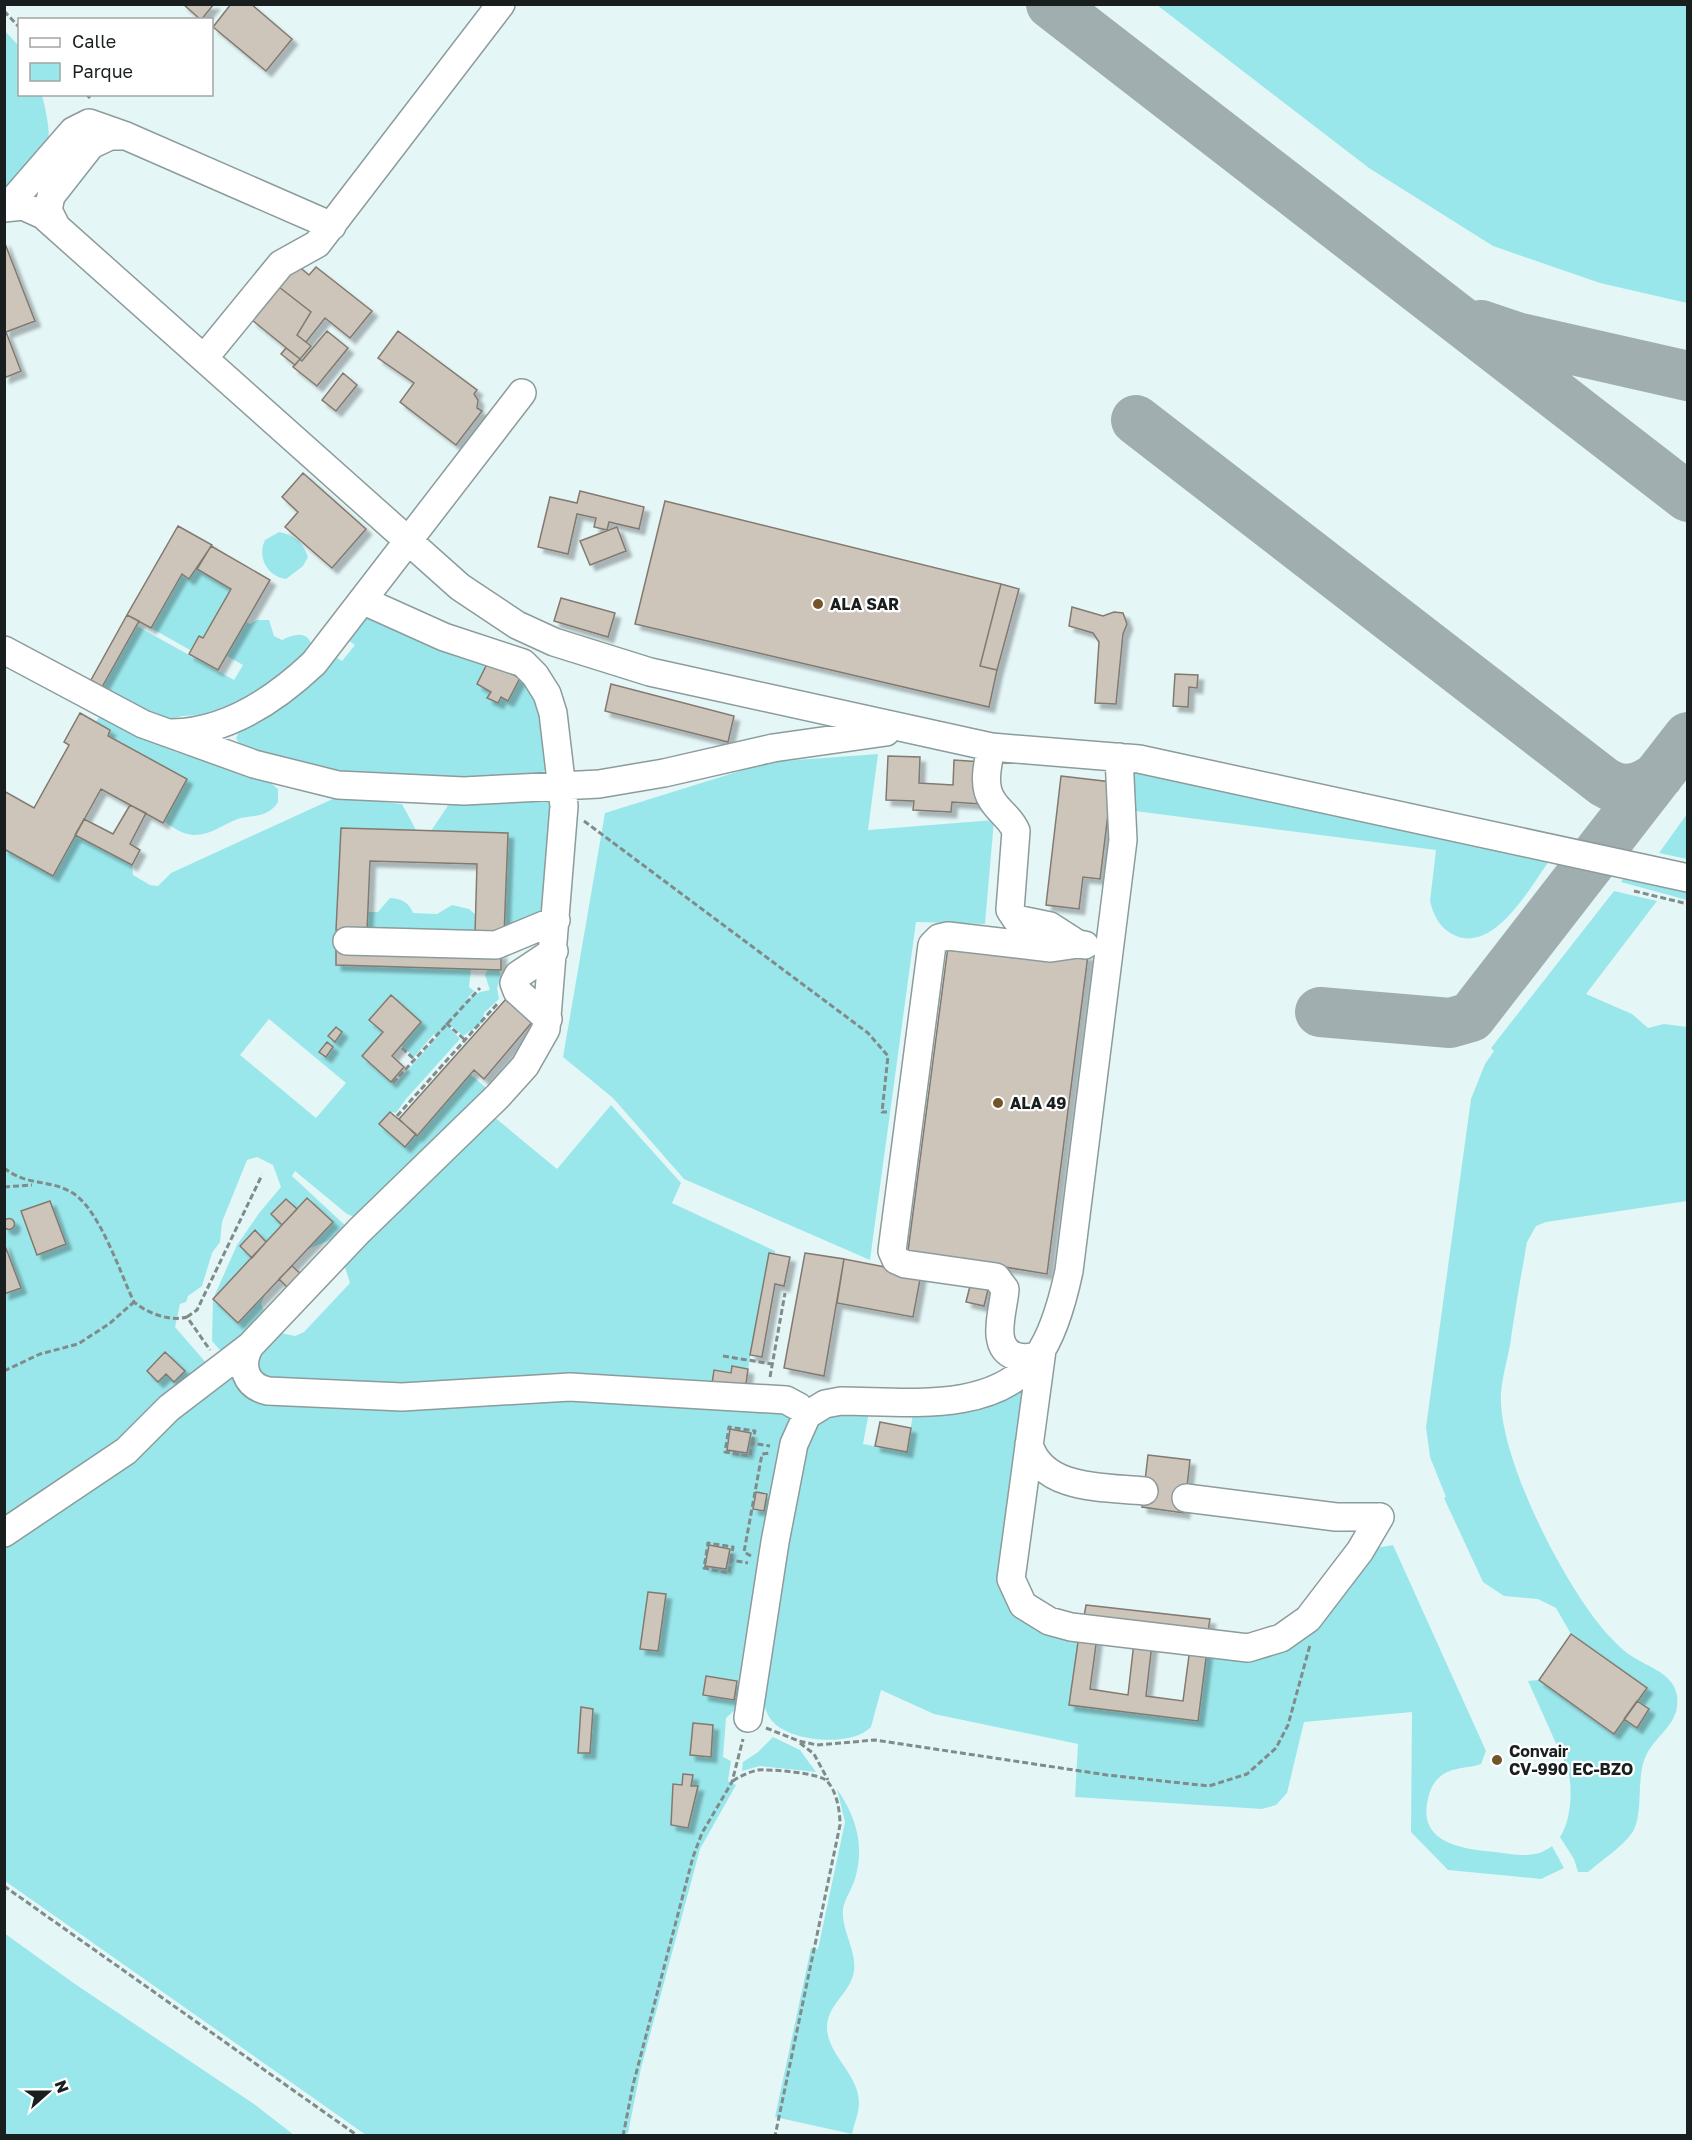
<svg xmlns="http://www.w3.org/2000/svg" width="1692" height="2140" font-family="'Golos Text',sans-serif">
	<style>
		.green { fill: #9ae7eb; fill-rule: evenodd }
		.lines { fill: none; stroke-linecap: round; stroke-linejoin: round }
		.taxiway { stroke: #a1aeb0; stroke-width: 50 }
		.building { fill: #cec5ba; stroke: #827a70; stroke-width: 1.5; filter: url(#shadow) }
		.minor-casing { stroke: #8c9b9c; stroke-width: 30 }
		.path { stroke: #808b8c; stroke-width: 3; stroke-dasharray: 6 3; stroke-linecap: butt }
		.minor { stroke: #fff; stroke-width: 27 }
		.poi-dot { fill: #735429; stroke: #fff; stroke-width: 2 }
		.labels { text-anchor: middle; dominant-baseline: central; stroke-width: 4.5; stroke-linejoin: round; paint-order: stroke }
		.poi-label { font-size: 16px; font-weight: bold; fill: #191f1f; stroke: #fff; text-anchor: start }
	</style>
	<defs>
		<filter id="shadow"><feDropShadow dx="5.5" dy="5.5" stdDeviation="1.5" flood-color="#0004"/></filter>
	</defs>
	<rect width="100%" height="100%" fill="#e5f6f7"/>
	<!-- green -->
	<path class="green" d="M1157,5h530v298l-87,-20 -107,-37 -124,-78z
		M4,30l15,16 1,48 22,1c15,61 6,54 -38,95z
		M279,532c15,3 24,10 29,25l-5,9 -17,13c-19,-3 -29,-22 -21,-39z
		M197,569l34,20 -28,49 -4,-2 -9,14 -39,-22 31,-54 7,4z
		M368,616l120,46 -11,22 14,8 -4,6 10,5 4,-6 7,4 12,-23 17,10 9,81 -4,4 -92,6 -116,-8 -80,-18 -1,-4 -13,-4 -4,-7 4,-8 60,-36 36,-37 6,4 13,-16 -6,-4z
		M257,620h12l5,16 8,4c14,-8 30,-9 30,11l-45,36 -28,14 -36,14 -21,1 -18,6 -20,-11 -1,-4 -41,-20 35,-61 97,54 9,-15 -16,-9 19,-34 4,2z
		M99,717l77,35 91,28 11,9v13c-9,15 -23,13 -37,16 -17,5 -30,18 -48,17 -12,-1 -20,-8 -30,-14l24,-42 -79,-43 2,-6 -14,-8z
		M878,754l-10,76 126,-10 -9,104 -69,-2 -46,338 -186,-81 -71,-81 -50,-41 42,-244 164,-51z
		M1138,770l414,87c-21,28 -58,100 -100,77 -13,-7 -19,-20 -22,-33l6,-51 -301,-39 -3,-35z
		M337,797l65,7 14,26 -75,-2 -5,136 135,5 -2,18 5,4 -8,9 14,-8 10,-2 -5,-15 3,-6 11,1 2,7 -4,11 2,11 -15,14 -2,10 -19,13 -10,-9 -3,1 10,11 -54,60 -10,14 -6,-1 -11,12 26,23 65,-73 21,18 -134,126 -10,-4 -52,-43 -3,5 56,52 -11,9 -31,13 27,-28 -25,-24 -11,11 -12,-10 -14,15 11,11 -16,17 -11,-12 -15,15 12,13 -39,41 25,24 28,-30 -5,11 4,9 -41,38 -5,-2 -7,-8 1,-42 24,-54 23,-33 21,-25 -8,-22 -16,-8 -10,3 -25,62 -2,20 -8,11 -10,33 -14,10 -2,6 -6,2 -5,23 33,38 -75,64 -128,94v-229l16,-6 -16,-45v-394l70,-14 57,30 1,10 17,10 8,1 13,-13zM391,995l30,27 -20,23 13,12 20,-23 4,2 -43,48 -33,-28 21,-24 -14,-12zM269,1019l77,64 -30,35 -76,-63z
		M546,799l5,1 -3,111 -44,25 4,-103 -77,-2 18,-27 29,1z
		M1687,814v45l-28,-6z
		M1626,874l61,13v13l-66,-18z
		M1614,891l43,10 -71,93 46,20 16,14 16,-4 23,3v174l-141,21 -10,4 -9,16c-6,34 -12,68 -17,103 -3,16 -8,33 -9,49 -3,64 66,198 110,244 5,5 11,11 16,15 17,13 47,19 50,43 4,29 -23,39 -32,62 -9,21 -1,57 -13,75 -11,15 -30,27 -44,39h-10l-4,-13 -14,-22c11,-16 13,-48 8,-67l-40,-89 11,-1 75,53 10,-14 13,8 12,-18 -12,-8 -66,-67 -15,-26 -18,-9 -34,-3 -21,-14 -39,-84 2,-1 -16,-40 -4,-30 45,-328 14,-35 9,-13 -3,-3z
		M390,898c10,0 20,5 23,15l24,1 15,-9 17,4 7,6 -1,20 -108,-4 1,-19h10z
		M611,1105l70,78 -9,20 103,48v3l-6,-1 -21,116 -16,-3 -1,7 -19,11 -440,1 -21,-23 30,-29 14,3 9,-4 46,-49 -6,-19 149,-148 64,53z
		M229,1372l10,4 309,17 247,19 -57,295 -12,11 -3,39 8,4 -3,20 8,4 -36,64 -59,219 -13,65 -8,3 -254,-1 -361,-254v-339z
		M1028,1384l-24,200 75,51 -9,70 128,16 9,-71 47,5 122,-107 17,-3 93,206 -5,13c-13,5 -26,2 -39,11 -8,6 -12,14 -14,24 -11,45 36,50 67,53 20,2 39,8 57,-6l12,22 -23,11 -93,-9 -37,-38 1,-120 -108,10 -17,71 -11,12 -14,4 -187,-12 3,-53 -144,-30 -53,-24 -10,37c-19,20 -78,15 -97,-4 -7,-6 -9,-16 -12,-25l39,-251 18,-31 50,-4 -6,32 44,8 7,-45z
		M773,1737l27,13 16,22 -56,-6 -18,5 1,-9 15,-10z
		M837,1789c19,28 28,56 18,90 -3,10 -10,19 -12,30 -2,21 14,42 11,62 -3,22 -27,33 -27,57 1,28 32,46 32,75 0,10 -5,21 -7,31l-77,-17 36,-169 7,1 27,-127z
		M4,1933l71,51 179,120 40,31h-289z"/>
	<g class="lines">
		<!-- taxiway -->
		<path class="taxiway" d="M1051,4l637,493
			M1481,325l39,13 168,38
			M1136,420l468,362c19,12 38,7 55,-7
			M1320,1012l130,11 21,-6 217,-280"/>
	</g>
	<!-- building -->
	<path class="building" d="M183,4h31l-13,16z
		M231,4h20l41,35 -26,32 -53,-44z
		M4,241l31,80 -29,11 15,39 -17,7z
		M297,265l12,10 7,-8 56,44 -22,27 -25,-20 -19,24 -9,-7 14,-23 -32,-25z
		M279,287l32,25 -14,23 14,11 -11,13 -48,-39z
		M327,331l21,17 -31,38 -24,-19 7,-8 2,2z
		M398,331l79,59 -3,4 4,6 -1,8 5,3 -26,34 -56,-43 14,-19 -36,-25z
		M286,348l14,11 -5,6 -14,-11z
		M343,373l14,12 -21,26 -14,-11z
		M303,473l63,56 -34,39 -47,-41 13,-15 -16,-15z
		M580,491l64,16 -5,22 -30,-7 -2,8 -13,-3 2,-9 -19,-4 -9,40 -30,-7 12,-50 27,6z
		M665,501l336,83 -21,82 17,4 -8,37 -354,-83z
		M178,526l34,19 -23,34 -7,-5 -31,54 -24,-13z
		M617,527l9,24 -36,14 -10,-24z
		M211,546l59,34 -52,90 -29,-16 10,-18 4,2 28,-49 -34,-20z
		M1001,584l18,5 -22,81 -17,-4z
		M561,598l54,15 -7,24 -54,-16z
		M1072,607l31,9 11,-4 9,1 4,11 -4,10 -7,70 -21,-1 4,-61 -6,-9 -24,-7z
		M127,615l12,6 -37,66 -11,-7z
		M488,662l32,16 -12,23 -7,-4 -3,6 -11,-5 4,-6 -14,-8z
		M1175,674l23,1 -1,13 -8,-1 -1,20 -15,-1z
		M611,684l123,32 -6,26 -123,-31z
		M80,713l30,17 -2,6 79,43 -24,44 -62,-34 -48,87 -49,-27v-58l30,17 35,-63 -5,-3z
		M888,756l32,1 -1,26 34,2 1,-25 29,2 -2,42 -29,-2 -1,10 -38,-2 1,-9 -28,-1z
		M1061,776l51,6 -12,97 -17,-2 -4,32 -33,-4z
		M130,805l16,8 -16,31 10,6 -8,15 -57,-30 9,-16 29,15z
		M341,828l167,5 -4,103 -29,-1 2,-71 -107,-3 -3,70 -31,-1z
		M949,939l139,16 -41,319 -139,-23z
		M336,948l165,5v17l-165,-5z
		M391,995l30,27 -29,34 12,11 -13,15 -29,-26 21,-24 -14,-12z
		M506,999l27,22 -49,58 -10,-9 -57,66 -18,-17z
		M336,1027l6,5 -7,10 -7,-6z
		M327,1042l6,5 -7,10 -7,-5z
		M390,1112l26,22 -11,13 -26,-23z
		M307,1198l26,24 -95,101 -25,-24z
		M286,1199l11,10 -15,16 -11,-11z
		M50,1201l16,43 -29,11 -16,-44z
		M3.5 1224a5.5 5.5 0 1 1 11 0a5.5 5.5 0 1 1-11 0Z
		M255,1230l11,12 -14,16 -12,-12z
		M4,1243l17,45 -17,6z
		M769,1253l21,4 -6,29 -9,-2 -13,73 -12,-2z
		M805,1253l39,6 -20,117 -40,-8z
		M844,1259l77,15 -8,43 -76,-14z
		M292,1266l11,10 -13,14 -11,-11z
		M971,1282l18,4 -5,20 -18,-4z
		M165,1352l20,19 -11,11 -8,-8 -8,8 -11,-11z
		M732,1366l16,3 -3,22 -33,-7 2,-14 17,3z
		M880,1422l31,6 -4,24 -32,-6z
		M730,1429l21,4 -4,20 -20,-3z
		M1148,1455l42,5 -6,53 -42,-6z
		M756,1492l11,2 -3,17 -11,-2z
		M709,1545l21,4 -4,20 -21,-3z
		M648,1592l18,2 -8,57 -18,-2z
		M1086,1605l124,14 -3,18 -124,-15z
		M1571,1634l76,54 -33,46 -75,-54z
		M1079,1635l18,2 -7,52 38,6 6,-53 18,2 -6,52 37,5 7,-53 17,2 -9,71 -129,-16z
		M706,1676l31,5 -3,19 -31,-5z
		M1637,1701l12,8 -12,19 -13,-9z
		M581,1707l12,2 -3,44h-12z
		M693,1723l20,2 -2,32 -21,-2z
		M683,1774l10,1 -2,11h7l-10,42 -17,-3 2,-41 9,1z"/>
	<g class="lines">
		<!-- minor casing -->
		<g class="minor-casing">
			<path id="minor" d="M7,207l66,-76 16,-8 37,13 206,90
				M4,208l19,-2 20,9 417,372 57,38 37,17 96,30 341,75 148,12 549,119
				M56,226l-8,-16 3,-14 40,-51 19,-9h16
				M205,357l76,-93 36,-20 184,-240
				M4,650l139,74 111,40 84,21 126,6 135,-7 65,-11 109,-25 113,-16
				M172,733c54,-1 104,-34 142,-70l208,-270
				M991,747c-3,17 -9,38 1,53 7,12 19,18 24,31l-6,79 6,9 34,7 28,18 7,1
				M347,941l149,4 60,-25
				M548,1019l-31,-28 -3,-8 4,-8 36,-24
				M250,1346c-11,19 -5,40 18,45l134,6 168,-10 216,13 13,7 8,8 18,-11 16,-3c62,0 153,14 196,-44 17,-23 26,-58 32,-86l54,-431 -4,-83
				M1042,1350l-31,229 12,26 26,16 22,6 177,21 33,-10 27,-19 52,-68 20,-34
				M1039,1355c-8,3 -16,4 -24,1 -26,-9 -11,-47 -10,-67l-9,-12 -91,-13 -9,-4 -4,-9 40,-306 7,-7 9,-2 103,12 27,-4
				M1029,1444c13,47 77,43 115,47
				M1186,1498l150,19h44
				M4,1533l122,-82 43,-43 81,-62 109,-115 139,-135 27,-30 21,-37 18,-223 -11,-93 -6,-19 -12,-19 -12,-12 -79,-26 -80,-36
				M748,1718l27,-176 19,-98 13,-29"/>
		</g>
		<!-- path -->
		<path class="path" d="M4,11l16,17
			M86,94l4,4
			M584,821l284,212 20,23 -6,56h5
			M1634,891l54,13
			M446,1023l19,17
			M402,1048l12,11
			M393,1083l87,-95
			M397,1116l101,-113
			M4,1168c23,18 42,11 65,23 29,13 51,82 65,111 13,11 36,20 53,15l23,33
			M4,1187l28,-2
			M187,1317l10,-7 65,-135
			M723,1356l49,8
			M4,1371l36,-17 38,-10 31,-20 25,-22
			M770,1377l15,-84
			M752,1443l3,-12 -26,-4 -4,25 25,4 2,-13 18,3
			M751,1556l-7,-4 18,-98 8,-1
			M731,1560l2,-13 -25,-4 -4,25 25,5 2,-13 17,3
			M766,1728l33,13 18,4 58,-5 232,35 102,11 38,-12 29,-26 12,-23 22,-80
			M800,1743l14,11 14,26
			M733,1781c7,-5 16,-9 25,-11 12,-1 62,3 69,11 10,11 13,30 13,44l-65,311
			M4,1886l354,250
			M623,2136l10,-51 60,-228 9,-24 30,-51 11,-43"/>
		<!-- minor -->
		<use href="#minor" class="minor"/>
	</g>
	<!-- markers -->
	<g class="poi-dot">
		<circle cx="818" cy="604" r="6"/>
		<circle cx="998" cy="1103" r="6"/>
		<circle cx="1497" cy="1760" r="6"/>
	</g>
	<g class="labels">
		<!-- poi labels -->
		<g class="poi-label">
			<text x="830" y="604">ALA SAR</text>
			<text x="1010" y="1103">ALA 49</text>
			<text x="1509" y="1751">Convair<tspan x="1509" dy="18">CV-990 EC-BZO</tspan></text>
		</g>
	</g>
	<!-- border -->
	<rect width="1692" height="2140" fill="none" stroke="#191f1f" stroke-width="12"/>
	<!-- legend -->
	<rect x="18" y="18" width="195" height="78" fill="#ffffff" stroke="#a3a5a5" stroke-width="1.5"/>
	<rect x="30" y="38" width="30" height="9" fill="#ffffff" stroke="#a3a5a5" stroke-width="1.5"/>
	<text x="72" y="48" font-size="18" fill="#191f1f">Calle</text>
	<rect x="30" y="63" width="30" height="18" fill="#9ae7eb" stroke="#a3a5a5" stroke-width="1.5"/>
	<text x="72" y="78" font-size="18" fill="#191f1f">Parque</text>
	<!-- north arrow -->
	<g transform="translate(48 2092) rotate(69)" stroke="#ffffff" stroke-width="4.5" paint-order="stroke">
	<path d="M0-4.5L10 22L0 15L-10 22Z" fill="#191f1f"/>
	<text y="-9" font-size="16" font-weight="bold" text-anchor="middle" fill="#191f1f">N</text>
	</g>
</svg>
